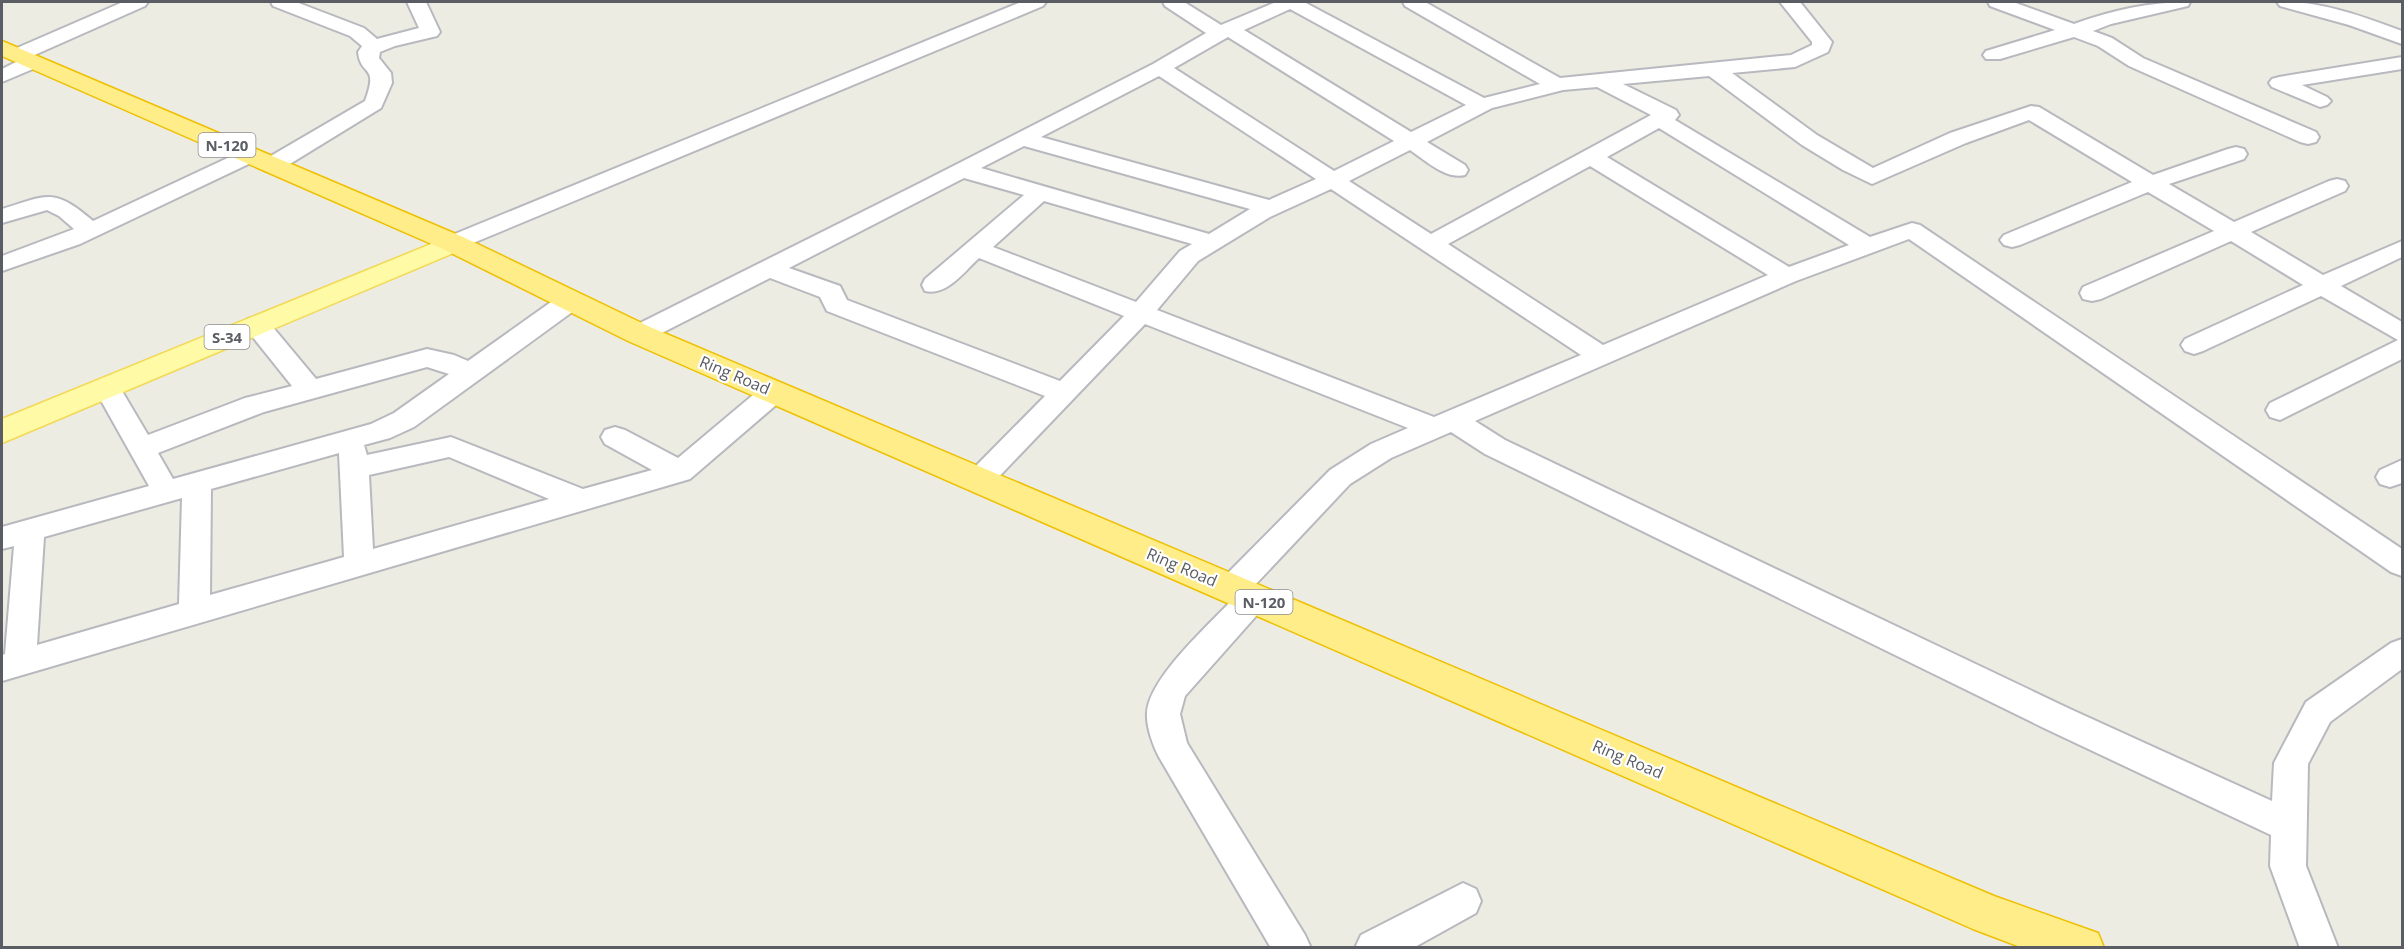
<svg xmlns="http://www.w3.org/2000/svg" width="2404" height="949" font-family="'Open Sans',sans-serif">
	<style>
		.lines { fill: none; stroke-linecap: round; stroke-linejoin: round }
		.minor-casing { stroke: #b7b9bf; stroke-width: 4 }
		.major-casing { stroke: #f3d855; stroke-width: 3 }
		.highway-casing { stroke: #efbf00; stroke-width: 3 }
		.minor { fill: #fff; fill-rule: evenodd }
		.major { fill: #fffaa5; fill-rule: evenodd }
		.highway { fill: #feed88; fill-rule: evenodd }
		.labels { text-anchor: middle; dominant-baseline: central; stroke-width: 4.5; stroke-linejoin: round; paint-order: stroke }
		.shield { fill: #fff; stroke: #8c8e92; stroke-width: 1.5 }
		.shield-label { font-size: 15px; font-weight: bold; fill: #5a5d63 }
		.street-label { font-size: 16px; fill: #5a5d63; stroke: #fff }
	</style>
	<rect width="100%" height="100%" fill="#edece2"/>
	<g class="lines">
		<!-- minor casing -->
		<g class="minor-casing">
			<path id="minor" d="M123,2h25l-3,4 -115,51 10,1 3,4 -3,4 -38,16v-13l18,-9 -10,-1 -3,-4 3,-4z
				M271,2h25l68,26 13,11 42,-11 -12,-26h19l14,30 -3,4 -42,10 -15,6 -1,6 12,15 1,10 -11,25 -101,62 -8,2 -8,-2 -3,-5 3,-5 101,-59c14,-38 -4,-23 -7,-49l4,-6 -12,-10 -77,-30z
				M1021,2h25l-3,4 -582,242 -8,2 -8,-2 -4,-5 4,-5z
				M1163,2h21l37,23 55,-23h28l180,96 56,-14 -135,-78 -2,-4h22l135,76 231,-23 21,-10v-3l-32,-40h20l32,40 -4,10 -33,15 -63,6 85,62 56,33 77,-35 81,-27 8,1 114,68 75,-26 8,-2 8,2 3,5 -3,5 -75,25 65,38 95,-41 8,-2 8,2 3,5 -3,5 -94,41 72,43 79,-34v16l-61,29 61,36v37l-122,61 -10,-3 -4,-7 4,-7 128,-63 -77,-44 -118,55 -9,3 -9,-3 -4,-6 4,-6 118,-54 -72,-44 -130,58 -9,2 -9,-2 -3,-6 3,-6 131,-56 -66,-39 -128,53 -8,2 -8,-2 -4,-5 4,-5 128,-53 -103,-62 -63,23 -94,41 -29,-14 -41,-25 -93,-69 -86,8 53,26 3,5 -4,5 195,117 42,-14 8,2 482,324v27l-11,-4 -482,-333 -113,42 -321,140 30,19 565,269 202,92 2,-38 32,-61 85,-59 11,-4v30l-72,53 -22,42 -2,102 32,82h-38l-30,-82 1,-31 -225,-106 -561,-275 -34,-22 -60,26 -41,26 -96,102 10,3 4,9 -4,9 -79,89 -5,18 7,29 118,192 6,13h-40l-112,-191c-6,-11 -13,-31 -12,-44 2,-35 60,-86 84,-112l-10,-3 -4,-9 4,-9 109,-110 41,-26 37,-16 -263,-104 -156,163 -10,4 -10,-4 -4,-7 4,-7 76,-77 -218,-85 -7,-14 -50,-19 -122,62 -9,2 -9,-2 -4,-6 4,-6 290,-145 233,-119 53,-31 -41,-27zM1290,9l176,96 -55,27 -167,-102zM1228,37l166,104 -60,30 -160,-103zM1159,76l157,103 -47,21 -228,-63zM1597,87l54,28 -220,119 -82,-53 61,-31c15,10 36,30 55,25l3,-5 -3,-5 -38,-23 65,-34 71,-18zM1659,128l190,117 -60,22 -182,-110zM1024,146l226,63 -41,25 -228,-66zM1590,166l178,109 -165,70 -155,-101zM964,178l60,17 -99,84 -3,6 3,6c22,5 39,-19 54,-33l145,58 -64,65 -213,-81 -7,-14 -51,-18zM1331,189l250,166 -147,62 -277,-107 41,-49 72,-44zM1044,201l148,43 -12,7 -44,51 -143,-55z
				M1988,2h25l61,22c38,-14 76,-22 116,-22l-2,4 -77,18 -18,7 19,7 31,20 173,74 3,5 -3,5 -8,2 -8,-2 -171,-76 -31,-20 -24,-9 -74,22h-14l-3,-4 3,-4 69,-21 -65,-24z
				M2277,2c42,-2 87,15 125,29v13l-53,-19 -69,-19z
				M2402,57v12l-100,16 25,12 4,4 -4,4 -7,2 -48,-20 -3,-4 3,-4 7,-2z
				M249,148l8,2 3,5 -3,5 -177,84 -78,27v-15l72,-27 -15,-13 -12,-6 -45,13v-14c46,-14 51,-22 91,12z
				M570,293l9,2 4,6 -4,6 -165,120 -24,11 -26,7 3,10 84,-18 132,52 69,-19 -47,-26 -4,-7 4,-7 10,-3 10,3 53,28 87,-73 9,-2 9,2 4,7 -4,7 -93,80 -688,202v-26l3,-1 9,-108 -12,3v-22l147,-41 -55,-98 4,-7 9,-2 9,2 32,54 97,-37 47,-12 -44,-55 -4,-6 4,-6 9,-2 9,2 50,60 111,-30 27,6 14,6 93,-66zM427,367l22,7 -55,39 -23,11 -198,55 -15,-26 106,-41zM339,453l5,104 -134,38 1,-106zM449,457l100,42 -176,50 -4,-74zM182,498l-3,106 -142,41 7,-108z
				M2402,460v23l-12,4 -10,-3 -4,-7 4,-7z
				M1463,883l13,6 5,12 -5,12 -63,35h-58l6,-13z"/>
		</g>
		<!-- major casing -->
		<g class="major-casing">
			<path id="major" d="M453,235l10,2 4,6 -4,6 -461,194v-24z"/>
		</g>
		<!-- highway casing -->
		<g class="highway-casing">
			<path id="highway" d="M2,41l461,196 187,90 1344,569 104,37 6,15h-81l-50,-19 -1345,-588 -185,-92 -441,-193z"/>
		</g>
		<!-- minor -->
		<use href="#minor" class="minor"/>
		<!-- major -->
		<use href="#major" class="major"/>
		<!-- highway -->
		<use href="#highway" class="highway"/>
	</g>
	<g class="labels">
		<!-- shield labels -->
		<g class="shield">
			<rect x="198.5" y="133" width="57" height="24" rx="4.5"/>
			<rect x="204.5" y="325" width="45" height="24" rx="4.5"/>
			<rect x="1235.5" y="590" width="57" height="24" rx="4.5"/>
		</g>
		<g class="shield-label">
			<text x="227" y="145">N-120</text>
			<text x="227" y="337">S-34</text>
			<text x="1264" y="602">N-120</text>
		</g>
		<!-- street labels -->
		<g class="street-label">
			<text transform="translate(735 375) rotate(23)">Ring Road</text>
			<text transform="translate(1182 567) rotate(23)">Ring Road</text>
			<text transform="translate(1628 759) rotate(23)">Ring Road</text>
		</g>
	</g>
	<!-- border -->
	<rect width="2404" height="949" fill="none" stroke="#5a5d63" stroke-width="6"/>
</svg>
